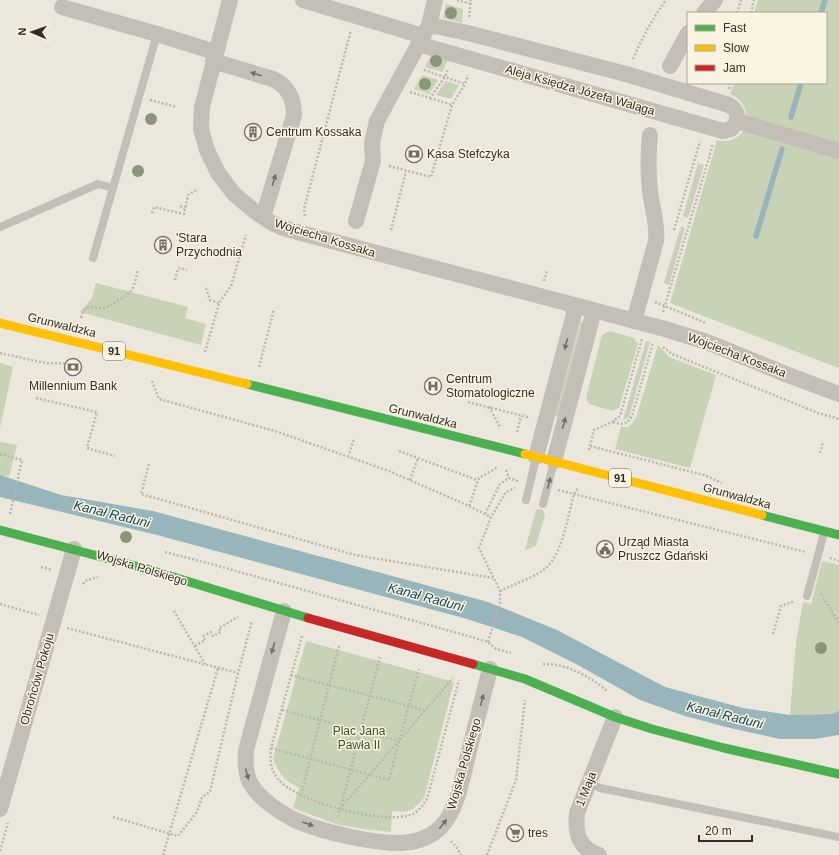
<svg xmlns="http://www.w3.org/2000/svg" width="839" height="855" font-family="Arial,sans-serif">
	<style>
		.green { fill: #c7d2b6 }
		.water { fill: #98b5bc }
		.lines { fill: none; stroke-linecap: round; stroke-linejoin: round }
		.stream { stroke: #98b5bc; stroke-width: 5.5 }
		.path { stroke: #bcb7ae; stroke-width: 2.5; stroke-dasharray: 2 2; stroke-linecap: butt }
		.lane { stroke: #c3bfb6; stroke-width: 8 }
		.street { stroke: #c3bfb6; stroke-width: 16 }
		.fast { stroke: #4caf50; stroke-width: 9 }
		.slow { stroke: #ffc107; stroke-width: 9 }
		.jam { stroke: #c62828; stroke-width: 9 }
		.tree { fill: #8a9679 }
		.oneway { fill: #746f66 }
		.labels { text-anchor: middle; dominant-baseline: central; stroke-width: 3; stroke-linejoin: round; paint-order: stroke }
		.shield { fill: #f9f4e2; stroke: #6f695e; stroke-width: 1 }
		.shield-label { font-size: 11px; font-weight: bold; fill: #342d25 }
		.street-label { font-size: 12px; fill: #342d25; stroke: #f9f4e2 }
		.poi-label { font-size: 12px; fill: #342d25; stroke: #f9f4e2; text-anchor: start }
		.park-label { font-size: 12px; fill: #3a5328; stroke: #f9f4e2 }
		.water-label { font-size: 13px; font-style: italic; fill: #194556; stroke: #f9f4e2 }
	</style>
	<rect width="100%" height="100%" fill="#ebe7dc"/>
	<!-- green -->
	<path class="green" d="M758,0h81v368l-169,-65 47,-163c31,8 42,-33 13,-46l4,-11h92v-70h-72z
		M446,4l17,5 -1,14 -19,-5z
		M432,53l17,5 -7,14 -17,-5z
		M422,75l16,5 -9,14 -15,-5z
		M446,81l13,4 -8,14 -15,-4z
		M698,163l6,2 -16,53 -5,-2z
		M681,226l4,2 -16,57 -5,-2z
		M96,283l92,24 -3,11 21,6 -5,21 -121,-33 12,-14z
		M581,321l2,1 -25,95 -3,-1z
		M610,331l24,7 4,6 -19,64 -7,3 -23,-7 -3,-6 16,-63z
		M646,341l4,1 -21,75 -6,3z
		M658,345l11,12 47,18 -26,93 -75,-19 6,-22h8l7,-9z
		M0,363l13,4 -13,61z
		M0,442l17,3 -8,32 -9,-2z
		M539,509l4,1 2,5 -9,31 -11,4 11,-40z
		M822,561l17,4v146l-8,3 -41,1 6,-73 7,-40 8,2z
		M306,641l148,41 -30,116c-12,13 -14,15 -32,13l-1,21 -28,-3 -27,-5 -43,-16 6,-20c-15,-9 -19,-12 -26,-29z"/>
	<!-- water -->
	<path class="water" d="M0,475l61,20 92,16 335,91 69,28 108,57 78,21 47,7 41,-1 8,-3v24l-25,4h-34l-54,-12 -41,-11 -45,-16 -62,-35 -56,-28 -55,-18 -310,-84 -157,-38z"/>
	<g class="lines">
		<!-- stream -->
		<path class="stream" d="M821,13l4,-13
			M791,117l10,-34
			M756,236l26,-87"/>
		<!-- path -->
		<path class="path" d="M457,0l14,4
			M737,13l4,-13
			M751,13l3,-13
			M469,17l2,-17
			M633,59c9,-21 20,-41 33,-59
			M424,70l41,14
			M729,89l1,-6
			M410,92l20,6 15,-21 3,-8
			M430,98l22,7
			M150,100l27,7
			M389,166l42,11 21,-72 13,-21 3,-9
			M180,206l5,2
			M152,213l2,-6 30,7 4,-19 10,-6
			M305,216l-1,-7 47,-179
			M391,230l15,-59
			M674,230l26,-89
			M175,280l3,-11 2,-1 7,2
			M544,281l3,-11
			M206,288l4,12 9,3
			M655,302l51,21
			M663,312l50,-168
			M81,318c4,-18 15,-7 26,-11 5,-2 20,-12 24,-16 4,-5 5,-15 7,-21
			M663,347l9,7 146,59 21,6
			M205,352l14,-49 12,-17 15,-51
			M0,353l45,10 33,1
			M259,367l15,-58
			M152,381l7,18 116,32 114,40 80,35 22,11
			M36,398l61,14 -10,36 28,8
			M468,402l59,15 2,-1
			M489,407l11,20
			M613,422l7,2 7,-1 5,-7 21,-73
			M517,432l4,-16
			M590,446l114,29 18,8
			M589,450l5,-20 18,-8 8,-6 22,-77
			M399,451l78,29
			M820,453l3,-11
			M0,454l22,6 -12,54
			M348,457l6,-18
			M149,464l-8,30 214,61 138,23
			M506,470l3,8 9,3
			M410,480l8,-22
			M558,490l248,62
			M469,506l10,-28 19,-11
			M485,514l15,-30 9,-6
			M165,552l46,12 257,72 20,6 8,7 15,4
			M830,558l9,3
			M41,567l11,3
			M83,584l2,-3 13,-4
			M500,591c12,-6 38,-15 47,-24 16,-16 21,-51 27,-73l4,-6
			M821,594l18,29
			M0,604l39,11
			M174,611l31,53
			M67,628l171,45
			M773,634l8,-28 14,-5
			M302,636l-31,112c-1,12 -1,21 7,31 18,23 108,47 135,35 6,-3 10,-9 14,-15l32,-119
			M488,642l12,-39v-12l-21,-43 12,-31 15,-25 9,-4
			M195,646l10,-6 -2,-4 8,-4 2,4 8,-4 -2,-4 19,-11
			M543,664c23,-1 48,13 64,27
			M291,675l133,35
			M282,710l117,31
			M271,748l118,32 10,-39 20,-72
			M301,795l38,-149
			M340,809l113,-131
			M113,817l65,19 19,-24 5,-15 8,-5 28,-119 14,-52
			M338,817l42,-160
			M451,841l6,7 4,7
			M0,851l8,-28
			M163,855l55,-187
			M487,855l29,-75 9,-80"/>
		<!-- lane -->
		<path class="lane" d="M0,227l98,-43 15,4
			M93,258l64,-224
			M526,500l10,-42
			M543,504l11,-42
			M807,596l17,-63
			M589,782l11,6 239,49"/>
		<!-- street -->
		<path class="street" d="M230,0l-28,107 -1,22 6,21 11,23 16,21 19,16 19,13 11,5 18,5 364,96 42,13 81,33 51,19
			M303,0l120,36
			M62,7l95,27 58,18
			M704,13l11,-13
			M418,44l305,87 8,-2c9,-9 8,-18 -2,-24l-103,-31 -158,-41 -39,-8
			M213,61l60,18c15,7 21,20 21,36l-31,102
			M670,66l18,-33
			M737,121l102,30
			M356,221l17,-60 -1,-18 5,-22 52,-96 6,-25
			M634,321l22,-80c2,-17 -4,-33 -6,-50 -2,-19 -2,-37 0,-56
			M536,457l40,-151
			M554,461l40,-150
			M284,611l-38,139c-1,15 -1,28 9,40 10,12 23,21 36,28 26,13 91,29 120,24 11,-2 22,-7 30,-15 17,-18 22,-52 28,-76 7,-27 14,-55 21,-82
			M0,809l74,-260
			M599,855c-21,-7 -24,-22 -22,-42l38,-96"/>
		<!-- fast -->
		<path class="fast" d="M247,384l278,70
			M762,515l77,20
			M0,530l147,39 161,49
			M473,664l52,15 90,38 37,12 72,19 115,26"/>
		<!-- slow -->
		<path class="slow" d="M0,323l247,61
			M525,454l237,61"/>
		<!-- jam -->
		<path class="jam" d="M308,618l165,46"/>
	</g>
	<!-- trees -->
	<g class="tree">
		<circle cx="451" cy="13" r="6"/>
		<circle cx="436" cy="61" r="6"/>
		<circle cx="425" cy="84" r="6"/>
		<circle cx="151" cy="119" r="6"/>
		<circle cx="138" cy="171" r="6"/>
		<circle cx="126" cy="537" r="6"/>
		<circle cx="821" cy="648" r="6"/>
	</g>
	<!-- one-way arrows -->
	<defs><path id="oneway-solid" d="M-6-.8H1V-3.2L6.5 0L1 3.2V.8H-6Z"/></defs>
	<g class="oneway">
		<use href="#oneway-solid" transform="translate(256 74) rotate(-163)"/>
		<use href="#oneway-solid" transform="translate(274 180) rotate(-73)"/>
		<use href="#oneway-solid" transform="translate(566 344) rotate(105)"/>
		<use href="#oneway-solid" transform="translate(564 423) rotate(-75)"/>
		<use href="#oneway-solid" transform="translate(549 483) rotate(-75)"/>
		<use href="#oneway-solid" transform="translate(273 648) rotate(105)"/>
		<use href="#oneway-solid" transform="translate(482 700) rotate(-76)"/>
		<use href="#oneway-solid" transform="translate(247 774) rotate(75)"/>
		<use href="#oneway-solid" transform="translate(308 824) rotate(20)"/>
		<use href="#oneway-solid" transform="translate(443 824) rotate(-52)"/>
	</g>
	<!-- icons -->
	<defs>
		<g id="building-ring" transform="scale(0.9)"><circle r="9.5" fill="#f9f4e2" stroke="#746e65" stroke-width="1.5"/><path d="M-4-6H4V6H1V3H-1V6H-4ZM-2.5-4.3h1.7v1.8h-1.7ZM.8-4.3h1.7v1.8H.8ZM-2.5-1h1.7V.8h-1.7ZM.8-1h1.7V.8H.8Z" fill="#746e65"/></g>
		<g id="bank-ring" transform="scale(0.9)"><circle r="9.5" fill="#f9f4e2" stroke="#746e65" stroke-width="1.5"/><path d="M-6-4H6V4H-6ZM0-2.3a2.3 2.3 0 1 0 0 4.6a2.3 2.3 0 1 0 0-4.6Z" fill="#746e65"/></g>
		<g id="hospital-ring" transform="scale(0.9)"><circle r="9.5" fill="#f9f4e2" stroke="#746e65" stroke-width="1.5"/><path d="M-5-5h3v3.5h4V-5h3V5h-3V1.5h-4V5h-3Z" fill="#746e65"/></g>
		<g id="civic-ring" transform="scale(0.9)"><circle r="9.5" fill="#f9f4e2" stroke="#746e65" stroke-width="1.5"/><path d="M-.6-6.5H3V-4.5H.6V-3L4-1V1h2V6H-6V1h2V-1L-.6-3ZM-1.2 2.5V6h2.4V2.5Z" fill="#746e65"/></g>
		<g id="supermarket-ring" transform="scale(0.9)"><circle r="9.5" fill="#f9f4e2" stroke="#746e65" stroke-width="1.5"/><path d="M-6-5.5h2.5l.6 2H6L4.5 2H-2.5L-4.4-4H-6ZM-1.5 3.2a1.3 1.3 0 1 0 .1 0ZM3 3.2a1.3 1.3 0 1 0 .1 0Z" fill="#746e65"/></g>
	</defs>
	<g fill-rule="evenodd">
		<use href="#building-ring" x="253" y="132"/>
		<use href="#bank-ring" x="414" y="154"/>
		<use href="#building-ring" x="163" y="245"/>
		<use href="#bank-ring" x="73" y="367"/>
		<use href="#hospital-ring" x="433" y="386"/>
		<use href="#civic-ring" x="605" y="549"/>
		<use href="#supermarket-ring" x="515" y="833"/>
	</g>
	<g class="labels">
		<!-- shield labels -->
		<g class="shield">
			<rect x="103" y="342" width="22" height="18" rx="3"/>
			<rect x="609" y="469" width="22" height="18" rx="3"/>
		</g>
		<g class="shield-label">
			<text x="114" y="351">91</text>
			<text x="620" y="478">91</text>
		</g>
		<!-- street labels -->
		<g class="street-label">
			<text transform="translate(580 90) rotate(16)">Aleja Księdza Józefa Waląga</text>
			<text transform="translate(325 238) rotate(17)">Wojciecha Kossaka</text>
			<text transform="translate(62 325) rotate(14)">Grunwaldzka</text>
			<text transform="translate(737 355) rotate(21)">Wojciecha Kossaka</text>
			<text transform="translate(423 416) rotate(14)">Grunwaldzka</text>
			<text transform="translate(737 496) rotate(15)">Grunwaldzka</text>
			<text transform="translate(142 568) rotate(17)">Wojska Polskiego</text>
			<text transform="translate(37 679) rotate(-74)">Obrońców Pokoju</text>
			<text transform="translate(464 764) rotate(-74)">Wojska Polskiego</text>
			<text transform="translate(586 789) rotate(-68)">1 Maja</text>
		</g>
		<!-- poi labels -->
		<g class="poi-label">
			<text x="266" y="132">Centrum Kossaka</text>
			<text x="427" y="154">Kasa Stefczyka</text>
			<text x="176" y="238">'Stara<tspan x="176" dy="14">Przychodnia</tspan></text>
			<text x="446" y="379">Centrum<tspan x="446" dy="14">Stomatologiczne</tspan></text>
			<text x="73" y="386" text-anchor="middle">Millennium Bank</text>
			<text x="618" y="542">Urząd Miasta<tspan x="618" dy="14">Pruszcz Gdański</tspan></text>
			<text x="528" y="833">tres</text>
		</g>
		<!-- park labels -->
		<g class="park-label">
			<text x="359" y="731">Plac Jana<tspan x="359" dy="14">Pawła II</tspan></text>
		</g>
		<!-- water labels -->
		<g class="water-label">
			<text transform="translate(112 514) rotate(14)">Kanał Raduni</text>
			<text transform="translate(426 597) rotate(15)">Kanał Raduni</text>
			<text transform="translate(725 715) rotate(14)">Kanał Raduni</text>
		</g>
	</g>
	<!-- legend -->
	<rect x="687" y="12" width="140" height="72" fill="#f9f4e2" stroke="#aaa496"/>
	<rect x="695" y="25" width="20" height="6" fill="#4caf50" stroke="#aaa496"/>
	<text x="723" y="32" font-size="12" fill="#342d25">Fast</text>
	<rect x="695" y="45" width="20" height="6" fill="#ffc107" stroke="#aaa496"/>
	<text x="723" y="52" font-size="12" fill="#342d25">Slow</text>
	<rect x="695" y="65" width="20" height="6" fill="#c62828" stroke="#aaa496"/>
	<text x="723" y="72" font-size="12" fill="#342d25">Jam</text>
	<!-- north arrow -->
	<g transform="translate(32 32) rotate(272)" stroke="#f9f4e2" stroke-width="3" paint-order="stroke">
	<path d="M0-3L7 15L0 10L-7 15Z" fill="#342d25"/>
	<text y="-6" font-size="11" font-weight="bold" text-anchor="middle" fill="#342d25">N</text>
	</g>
	<!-- scale -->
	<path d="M699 835v6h53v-6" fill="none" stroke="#342d25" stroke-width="2"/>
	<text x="705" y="835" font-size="12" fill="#342d25" stroke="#f9f4e2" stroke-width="3" paint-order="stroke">20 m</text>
</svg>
